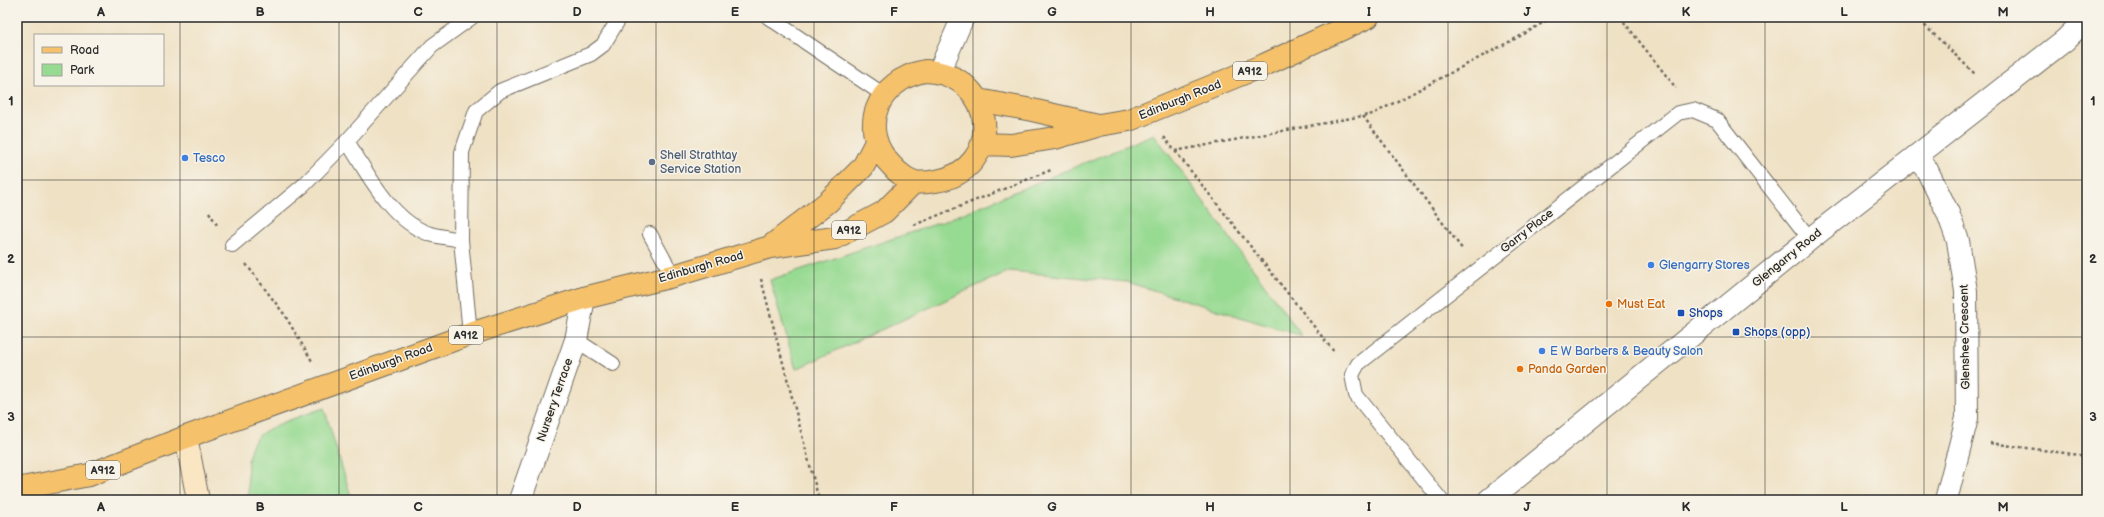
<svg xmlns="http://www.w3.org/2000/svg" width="2104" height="517" font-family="'Balsamiq Sans',sans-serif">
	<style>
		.green { fill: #97da92; stroke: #61825e }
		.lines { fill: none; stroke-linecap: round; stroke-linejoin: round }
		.lane-casing { stroke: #706b61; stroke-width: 16 }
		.street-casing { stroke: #706b61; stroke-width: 24 }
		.secondary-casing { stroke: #706b61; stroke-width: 24 }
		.primary-casing { stroke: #706b61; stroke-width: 24 }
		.path { stroke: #706b61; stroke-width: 2.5; stroke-dasharray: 3 3; stroke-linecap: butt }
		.lane { stroke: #fff; stroke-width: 14 }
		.street { stroke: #fff; stroke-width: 22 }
		.secondary { stroke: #fbe6c4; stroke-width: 22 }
		.primary { stroke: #f5c16b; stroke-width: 22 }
		.grid { fill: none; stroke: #2b2b2b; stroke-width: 1; stroke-opacity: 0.55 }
		.shop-dot { fill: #3f7fe0; stroke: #f7f3e8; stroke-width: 1.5 }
		.service-dot { fill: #5c6f8a; stroke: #f7f3e8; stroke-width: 1.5 }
		.food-dot { fill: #e8710a; stroke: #f7f3e8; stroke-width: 1.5 }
		.transit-dot { fill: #1a4fb4; stroke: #f7f3e8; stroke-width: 1.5 }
		.labels { text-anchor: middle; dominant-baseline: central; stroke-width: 3; stroke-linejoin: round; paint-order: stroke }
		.shield { fill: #f7f3e8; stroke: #686764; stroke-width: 1 }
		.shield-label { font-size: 11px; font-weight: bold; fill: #2b2b2b }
		.street-label { font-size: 12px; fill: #2b2b2b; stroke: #f7f3e8 }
		.service-label { font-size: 12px; fill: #4e5e75; stroke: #f7f3e8; text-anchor: start }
		.shop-label { font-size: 12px; fill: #366cbe; stroke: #f7f3e8; text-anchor: start }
		.food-label { font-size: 12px; fill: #c56008; stroke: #f7f3e8; text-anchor: start }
		.transit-label { font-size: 12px; fill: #164399; stroke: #f7f3e8; text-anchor: start }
		.neatline { fill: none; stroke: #2b2b2b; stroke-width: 1.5 }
		.grid-label { font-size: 13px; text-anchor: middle; font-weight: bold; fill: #2b2b2b }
	</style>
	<rect width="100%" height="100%" fill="#f7f3e8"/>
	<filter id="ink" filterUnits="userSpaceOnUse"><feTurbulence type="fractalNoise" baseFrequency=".025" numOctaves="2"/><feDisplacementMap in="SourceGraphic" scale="8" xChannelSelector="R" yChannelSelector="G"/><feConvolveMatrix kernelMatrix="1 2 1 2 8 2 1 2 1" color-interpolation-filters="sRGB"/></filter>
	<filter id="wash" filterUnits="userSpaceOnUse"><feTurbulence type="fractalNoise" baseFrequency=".012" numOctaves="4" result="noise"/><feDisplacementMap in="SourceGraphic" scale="16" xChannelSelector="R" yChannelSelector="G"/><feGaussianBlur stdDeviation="0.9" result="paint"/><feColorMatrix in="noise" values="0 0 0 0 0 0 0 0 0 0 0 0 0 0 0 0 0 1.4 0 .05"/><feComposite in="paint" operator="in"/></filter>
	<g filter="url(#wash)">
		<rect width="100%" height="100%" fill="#efe1c4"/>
		<!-- green -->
		<path class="green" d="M1154,134l148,202 -175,-54 -118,-11 -213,98 -26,-89 172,-58z
			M324,408l28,92h-103c-1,-19 -5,-43 6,-60 9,-14 53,-26 69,-32z"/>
	</g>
	<g filter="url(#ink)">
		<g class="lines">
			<!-- lane casing -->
			<g class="lane-casing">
				<path id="lane" d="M768,17l116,78
					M347,141c20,32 45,81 83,93 10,3 21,4 31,6
					M650,234l23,42
					M232,245l72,-60 43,-44 85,-95 40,-29
					M470,334l-9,-94 1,-88 14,-41 24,-20 91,-37 12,-9 17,-28
					M576,340l37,24
					M1441,500l-85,-105 -4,-20 6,-11 320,-251 15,-3 24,10 93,119"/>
			</g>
			<!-- street casing -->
			<g class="street-casing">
				<path id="street" d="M939,72l24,-55
					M1917,157l10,13 21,43 10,28 8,50 1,127 -21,82
					M520,500l56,-160 8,-42
					M1489,500l321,-261 255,-199 22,-22"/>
			</g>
			<!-- secondary casing -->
			<g class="secondary-casing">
				<path id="secondary" d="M186,437l12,63"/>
			</g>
			<!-- primary casing -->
			<g class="primary-casing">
				<path id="primary" d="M925,71c74,3 80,99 11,110 -6,1 -15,2 -21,1 -8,-2 -18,-10 -23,-16 -36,-36 -15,-86 33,-95z
					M978,100l54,10 66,15
					M982,144l29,1 44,-7 44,-13 30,-5 135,-55 104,-48
					M771,246l57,-44 35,-35 13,-25
					M17,489l72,-14 97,-38 284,-103 114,-36 89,-22 97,-29 65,-9 49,-26 30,-30"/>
			</g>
			<!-- path -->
			<path class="path" d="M1620,17l56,71
				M1916,17l59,57
				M1363,116l100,134
				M1164,137l171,216
				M1175,151l198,-37 153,-81 26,-16
				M209,212l8,13
				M914,225l137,-55
				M246,264l38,50 28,47
				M761,279l58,221
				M1990,443l97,13"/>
			<!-- lane -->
			<use href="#lane" class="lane"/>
			<!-- street -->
			<use href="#street" class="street"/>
			<!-- secondary -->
			<use href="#secondary" class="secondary"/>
			<!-- primary -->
			<use href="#primary" class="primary"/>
		</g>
	</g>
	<!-- grid -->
	<path class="grid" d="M180,17v483M339,17v483M497,17v483M656,17v483M814,17v483M973,17v483M1131,17v483M1290,17v483M1448,17v483M1607,17v483M1765,17v483M1924,17v483M17,180h2070M17,337h2070"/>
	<!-- markers -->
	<g class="shop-dot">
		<circle cx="185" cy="158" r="4"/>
		<circle cx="1651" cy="265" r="4"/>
		<circle cx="1542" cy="351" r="4"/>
	</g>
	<circle class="service-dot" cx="652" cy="162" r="4"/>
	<g class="food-dot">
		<circle cx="1609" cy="304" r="4"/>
		<circle cx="1520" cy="369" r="4"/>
	</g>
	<g class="transit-dot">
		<rect x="1677" y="309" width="8" height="8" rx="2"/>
		<rect x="1732" y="328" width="8" height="8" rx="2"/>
	</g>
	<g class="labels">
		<!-- shield labels -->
		<g class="shield">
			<rect x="1233" y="62" width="34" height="18" rx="3"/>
			<rect x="832" y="221" width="34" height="18" rx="3"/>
			<rect x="449" y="326" width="34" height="18" rx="3"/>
			<rect x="86" y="461" width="34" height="18" rx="3"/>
		</g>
		<g class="shield-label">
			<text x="1250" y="71">A912</text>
			<text x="849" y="230">A912</text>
			<text x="466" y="335">A912</text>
			<text x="103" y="470">A912</text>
		</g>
		<!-- street labels -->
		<g class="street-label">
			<text transform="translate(1180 100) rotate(-22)">Edinburgh Road</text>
			<text transform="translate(1527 231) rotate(-38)">Garry Place</text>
			<text transform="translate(1787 258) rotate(-39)">Glengarry Road</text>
			<text transform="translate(701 267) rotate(-16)">Edinburgh Road</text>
			<text transform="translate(1965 337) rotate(-91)">Glenshee Crescent</text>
			<text transform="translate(391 362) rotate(-20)">Edinburgh Road</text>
			<text transform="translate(555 400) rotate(-71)">Nursery Terrace</text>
		</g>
		<!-- service labels -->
		<g class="service-label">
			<text x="660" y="155">Shell Strathtay<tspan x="660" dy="14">Service Station</tspan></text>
		</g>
		<!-- shop labels -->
		<g class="shop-label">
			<text x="193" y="158">Tesco</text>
			<text x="1659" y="265">Glengarry Stores</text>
			<text x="1550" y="351">E W Barbers &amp; Beauty Salon</text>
		</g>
		<!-- food labels -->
		<g class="food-label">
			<text x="1617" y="304">Must Eat</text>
			<text x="1528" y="369">Panda Garden</text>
		</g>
		<!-- transit labels -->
		<g class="transit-label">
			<text x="1689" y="313">Shops</text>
			<text x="1744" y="332">Shops (opp)</text>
		</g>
	</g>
	<!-- margin -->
	<rect width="2104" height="517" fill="none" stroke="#f7f3e8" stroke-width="44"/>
	<!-- legend -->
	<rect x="34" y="34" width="130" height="52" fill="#f7f3e8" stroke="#a5a39c"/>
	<rect x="42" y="47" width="20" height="6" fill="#f5c16b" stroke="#a5a39c"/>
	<text x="70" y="54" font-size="12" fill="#2b2b2b">Road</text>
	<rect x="42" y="64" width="20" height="12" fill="#97da92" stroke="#a5a39c"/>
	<text x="70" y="74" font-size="12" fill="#2b2b2b">Park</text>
	<rect x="22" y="22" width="2060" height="473" class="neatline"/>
	<g class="grid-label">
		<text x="101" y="16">A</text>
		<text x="260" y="16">B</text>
		<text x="418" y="16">C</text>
		<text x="577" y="16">D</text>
		<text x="735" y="16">E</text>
		<text x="894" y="16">F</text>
		<text x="1052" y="16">G</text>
		<text x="1210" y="16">H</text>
		<text x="1369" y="16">I</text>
		<text x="1527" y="16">J</text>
		<text x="1686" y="16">K</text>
		<text x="1844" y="16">L</text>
		<text x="2003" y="16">M</text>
		<text x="11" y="105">1</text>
		<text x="2093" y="105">1</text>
		<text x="11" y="263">2</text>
		<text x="2093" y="263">2</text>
		<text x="11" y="421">3</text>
		<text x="2093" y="421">3</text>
		<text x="101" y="511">A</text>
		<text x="260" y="511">B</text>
		<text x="418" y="511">C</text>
		<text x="577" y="511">D</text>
		<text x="735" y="511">E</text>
		<text x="894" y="511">F</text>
		<text x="1052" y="511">G</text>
		<text x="1210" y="511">H</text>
		<text x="1369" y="511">I</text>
		<text x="1527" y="511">J</text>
		<text x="1686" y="511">K</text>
		<text x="1844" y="511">L</text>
		<text x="2003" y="511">M</text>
	</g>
</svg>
